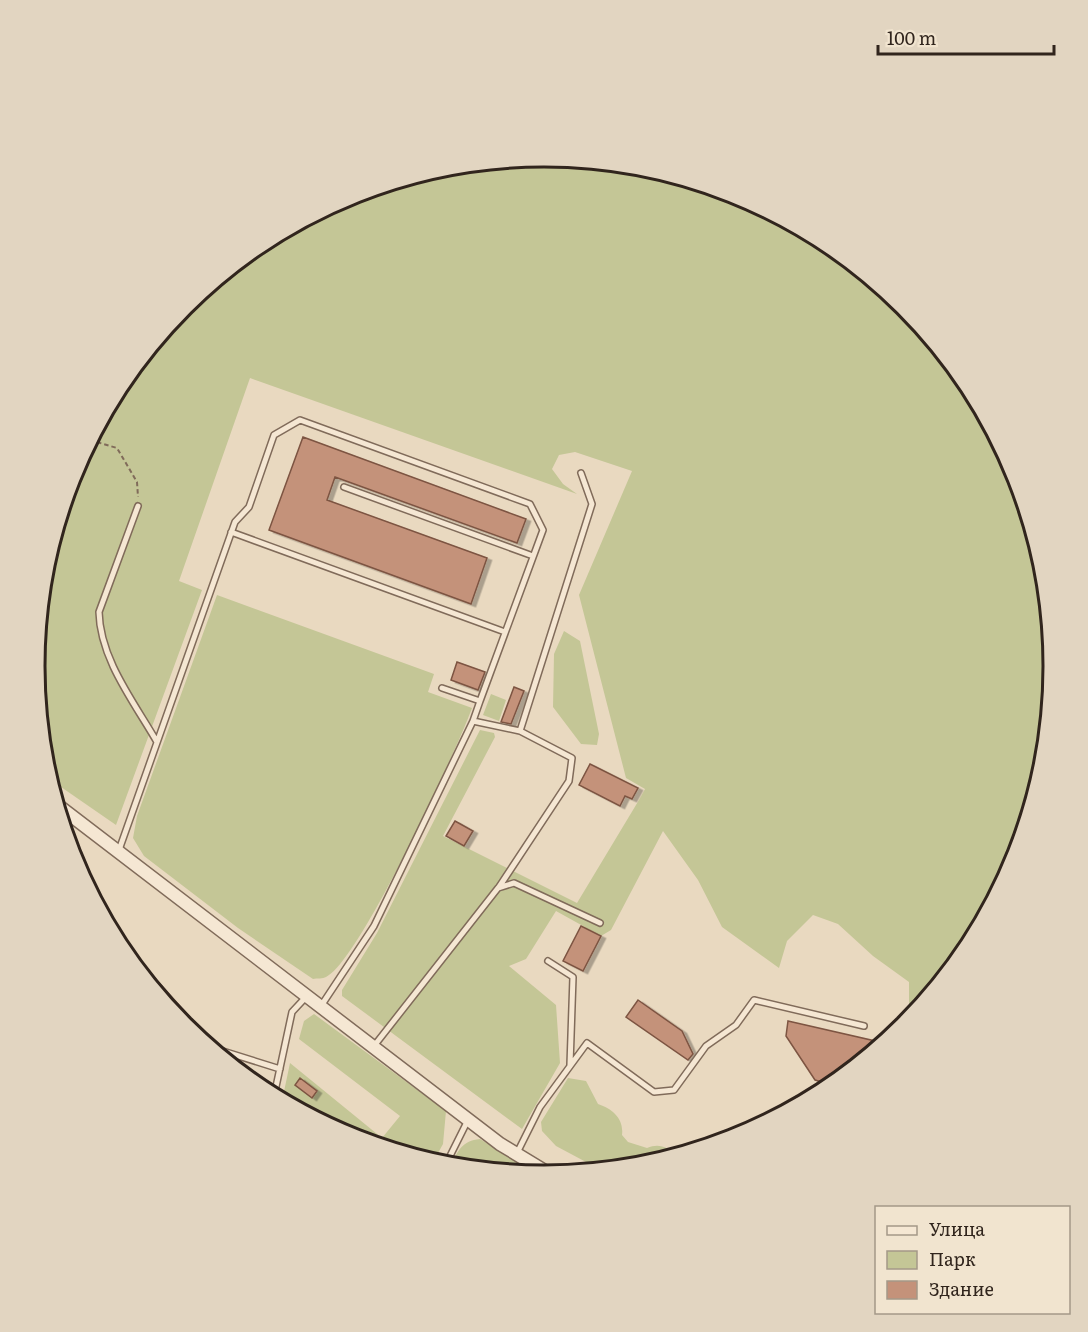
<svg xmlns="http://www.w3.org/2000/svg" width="1088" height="1332" font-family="Literata,serif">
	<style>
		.green { fill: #c4c696 }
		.building { fill: #c4927a; stroke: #7d5442; stroke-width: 1.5; filter: url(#shadow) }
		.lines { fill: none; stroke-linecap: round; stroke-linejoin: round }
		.service-casing { stroke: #806b5a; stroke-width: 8 }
		.tertiary-casing { stroke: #806b5a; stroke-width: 15 }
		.path { stroke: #806b5a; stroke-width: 2; stroke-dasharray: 4.5 3; stroke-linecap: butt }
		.service { stroke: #f5e7d3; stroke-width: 5 }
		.tertiary { stroke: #f5e7d3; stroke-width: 12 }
		.rim { fill: none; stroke: #31251d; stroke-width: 3 }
	</style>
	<defs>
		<filter id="shadow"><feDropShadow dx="4.5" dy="2.5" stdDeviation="0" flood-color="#0004"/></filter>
	</defs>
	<rect width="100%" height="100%" fill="#e9d9c0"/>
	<!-- green -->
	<path class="green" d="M544,157l100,9 95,29 88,48 78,63 63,77 47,88 29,96 9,99 -9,100 -29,95 -48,88 -53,65 -5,-3v-29l-36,-26 -35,-32 -25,-9 -26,26 -8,27 -57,-41 -24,-47 -35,-49 -52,99 -10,6 -45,-25 -30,48 -17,7 47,39 4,58 -38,66 -180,-133v-6l35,-57 103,-203 14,3 1,4 -52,99 134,67 62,-103 6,-11 -19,-11 -47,-183 53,-124 -57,-19 -16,3 -7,14 11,15 14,10 -327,-116 -71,203 23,9 -86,235 -68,-47 -4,-13 -9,-99 9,-100 29,-95 48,-88 63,-78 77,-63 88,-47 96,-29z
		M217,595l217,79 -6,18 44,16c-15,42 -113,254 -146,269 -3,2 -9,1 -13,2l-75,-51 -94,-72 -11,-18 4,-22z
		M564,631l16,10 19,93 -2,11 -16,-1 -28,-37 1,-53z
		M491,694l15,6 -7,21 -16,-6z
		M314,1014l132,97 -3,33 -10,18 -84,-25 -67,-36 8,-38 92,75 18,-22 -101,-77 5,-18z
		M568,1078l18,3 12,23c15,5 26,15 24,31l6,7 19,6c12,-5 20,-1 30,7l-34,11 -42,4 -45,-24 -14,-15 -1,-9z
		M480,1139l58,36 -87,-9c7,-16 11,-25 29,-27z"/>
	<!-- building -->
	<path class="building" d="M303,437l223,82 -9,24 -182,-66 -8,23 160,58 -16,46 -202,-74z
		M457,662l28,10 -7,18 -27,-10z
		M514,687l10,4 -13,33 -10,-2z
		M590,764l48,24 -6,11 -7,-3 -5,10 -41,-21z
		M455,821l18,10 -9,15 -18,-10z
		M581,926l20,10 -18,35 -20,-10z
		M638,1000l44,31 11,23 -5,6 -62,-43z
		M788,1021l96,22 -51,42 -18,-5 -29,-44z
		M300,1078l17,13 -5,7 -17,-13z"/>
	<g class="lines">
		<!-- service casing -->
		<g class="service-casing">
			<path id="service" d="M344,487l189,69
				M138,506l-39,106c1,47 35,90 58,130
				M231,532l274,100
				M473,721l47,10 52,27 -3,23 -70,106
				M520,731l72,-227 -11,-31
				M119,850l116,-328 14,-15 25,-72 26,-15 230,84 13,26 -63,171
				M114,937l99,111 67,21
				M548,961l25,16 -3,88
				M321,1006l53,-80 99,-205 7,-20 -38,-13
				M374,1046l124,-158 16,-5 86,40
				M274,1096l18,-84 14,-15
				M517,1153l23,-46 47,-64 67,49 20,-2 32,-44 30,-21 18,-25 110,26
				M445,1166l23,-46"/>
		</g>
		<!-- tertiary casing -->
		<g class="tertiary-casing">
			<path id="tertiary" d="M56,804l444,340 51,31"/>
		</g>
		<!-- path -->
		<path class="path" d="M92,436l8,7 17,5 20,34 1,15"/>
		<!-- service -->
		<use href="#service" class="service"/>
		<!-- tertiary -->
		<use href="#tertiary" class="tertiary"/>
	</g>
	<!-- crop -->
	<path d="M0 0H1088V1332H0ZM45 666a499 499 0 1 1 998 0a499 499 0 1 1-998 0Z" fill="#e2d5c1" fill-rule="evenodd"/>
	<path class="rim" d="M45 666a499 499 0 1 1 998 0a499 499 0 1 1-998 0Z"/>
	<!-- legend -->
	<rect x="875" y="1206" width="195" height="108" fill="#f1e4cf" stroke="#a49888" stroke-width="1.5"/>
	<rect x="887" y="1226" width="30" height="9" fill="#f5e7d3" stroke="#a49888" stroke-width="1.5"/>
	<text x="929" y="1236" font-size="18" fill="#31251d">Улица</text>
	<rect x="887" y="1251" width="30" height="18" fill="#c4c696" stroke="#a49888" stroke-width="1.5"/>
	<text x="929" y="1266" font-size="18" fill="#31251d">Парк</text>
	<rect x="887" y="1281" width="30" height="18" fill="#c4927a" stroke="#a49888" stroke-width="1.5"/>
	<text x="929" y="1296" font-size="18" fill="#31251d">Здание</text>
	<!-- scale -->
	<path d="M878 45v9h176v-9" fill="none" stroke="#31251d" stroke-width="3"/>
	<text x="887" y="45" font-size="18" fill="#31251d" stroke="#f1e4cf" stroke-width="4.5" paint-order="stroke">100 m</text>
</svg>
